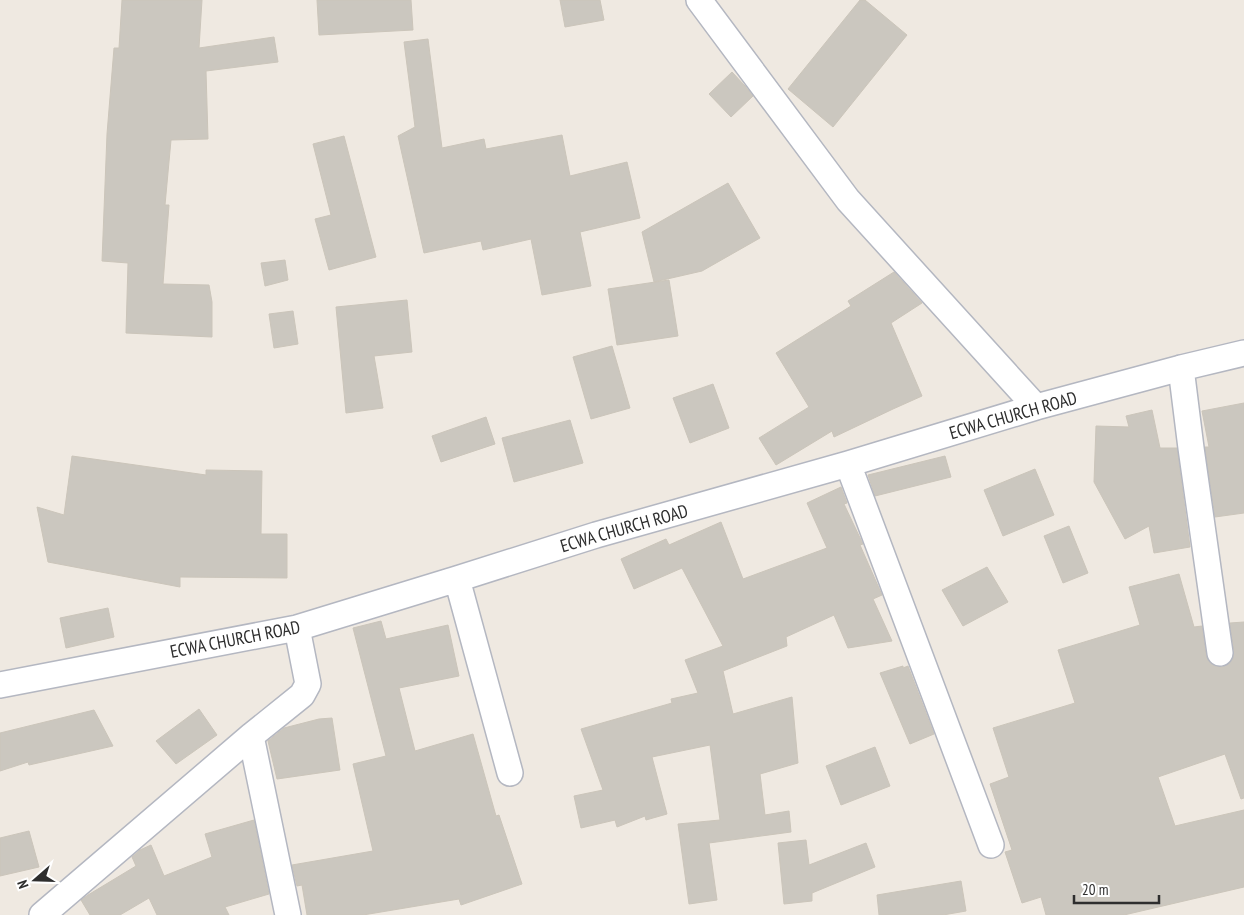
<svg xmlns="http://www.w3.org/2000/svg" width="1244" height="915" font-family="'PT Sans Narrow',sans-serif">
	<style>
		.building { fill: #cbc7bf; stroke: #cbc5ba }
		.lines { fill: none; stroke-linecap: round; stroke-linejoin: round }
		.street-casing { stroke: #b4b7c1; stroke-width: 28 }
		.street { stroke: #fff; stroke-width: 25 }
		.labels { text-anchor: middle; dominant-baseline: central; stroke-width: 4; stroke-linejoin: round; paint-order: stroke }
		.street-label { font-size: 18px; fill: #2e2e2e; stroke: #fff }
	</style>
	<rect width="100%" height="100%" fill="#efe9e1"/>
	<!-- building -->
	<path class="building" d="M122,0h80l-3,48 75,-11 4,25 -72,9 2,68 -37,1 -6,65h4l-6,79 46,1 3,17v35l-86,-4 2,-70 -26,-2 5,-127 7,-86h5z
		M317,0h94l2,30 -94,5z
		M560,0h40l4,20 -39,7z
		M860,0h5l42,35 -74,92 -45,-38z
		M428,39l14,109 42,-9 2,10 76,-14 8,41 57,-14 13,56 -60,14 11,54 -49,9 -11,-56 -48,11 -2,-9 -57,12 -26,-117 17,-9 -11,-85z
		M732,72l13,14 8,10 -22,21 -22,-23z
		M344,136l32,121 -47,13 -14,-51 16,-4 -18,-71z
		M728,183l32,55 -58,33 -48,11 -12,-50z
		M285,260l3,20 -23,6 -4,-23z
		M894,272l28,31 -31,20 31,73 -29,13 -59,28 -2,-6 -56,34 -17,-27 50,-31 -33,-54 75,-47 -3,-5z
		M669,280l9,56 -61,9 -9,-56z
		M407,300l5,52 -38,4 9,52 -37,5 -10,-106z
		M293,311l5,33 -24,4 -5,-34z
		M612,346l18,62 -39,11 -18,-62z
		M713,384l16,44 -39,15 -17,-45z
		M1244,403v110l-29,4 -10,-70h4l-7,-36z
		M1152,410l8,38h17l13,99 -36,6 -5,-27 -24,13 -31,-57 2,-56 33,1 -3,-11z
		M486,417l9,27 -54,18 -9,-26z
		M570,420l13,43 -69,19 -12,-44z
		M72,456l134,19v-5l56,1 -1,63h26v44l-107,-1v10l-132,-25 -11,-55 27,8z
		M945,456l6,21 -76,19 -7,-21z
		M1035,469l19,46 -51,21 -19,-46z
		M841,487l6,16 -3,1 17,36 2,4 -3,1 22,50 -9,4 19,42 -44,7 -14,-33 -48,22 1,9 -64,25 10,43 59,-17 6,66 -38,11 5,41 24,-4 2,21 -82,11 8,57 -28,4 -11,-80 42,-4 -10,-75 -58,12 15,57 -21,6 -1,-4 -28,11 -2,-7 -34,8 -7,-32 29,-6 -22,-61 91,-26 -1,-4 27,-6 -13,-33 38,-14 -41,-78 -48,21 -13,-30 45,-20 3,6 52,-23 22,57 84,-31 -20,-45z
		M1069,526l19,47 -25,10 -19,-47z
		M987,567l21,35 -45,24 -21,-36z
		M1179,574l15,53 8,-1 4,29 3,7 5,4 8,1 7,-3 4,-5 1,-8 -4,-28 14,-1v176l-3,1 -16,-45 -67,23 17,49 69,-16v77l-120,28h-78l-5,-18 -19,6 -17,-51 7,-2 -22,-66 19,-7 -16,-49 82,-25 -17,-53 82,-25 -11,-38z
		M108,608l6,29 -48,11 -6,-30z
		M381,621l5,18 62,-14 11,51 -60,12 16,63 58,-17 23,82 3,-1 23,69 -61,21 -2,-6 -96,16h-56l-5,-30 -5,1 -5,-21 81,-14 -20,-87 33,-8 -33,-128z
		M903,666v2l5,-2 26,68 -24,10 -30,-71z
		M199,709l18,26 -41,29 -20,-23z
		M94,710l19,36 -84,19 -1,-3 -28,9v-38z
		M332,718l8,52 -63,9 -9,-38 16,-13 35,-9z
		M875,747l15,39 -49,19 -15,-39z
		M254,820l15,74 -44,13 4,8h-72l-8,-17 -29,17h-30l-9,-15 7,-5 48,-29 -4,-9 8,-7 11,-5 13,31 48,-19 -7,-23z
		M29,831l10,36 -39,9v-38z
		M806,840l3,25 57,-22 9,24 -63,26v8l-28,3 -6,-61z
		M961,881l5,30 -23,4h-64l-2,-20z"/>
	<g class="lines">
		<!-- street casing -->
		<g class="street-casing">
			<path id="street" d="M699,0l149,200 188,207
				M1181,368l10,80 29,205
				M848,464l143,381
				M457,579l53,194
				M0,685l297,-57 160,-49 139,-44 252,-71 188,-57 145,-39 63,-15
				M251,736l37,179
				M42,915l209,-179 51,-41 6,-11 -11,-56"/>
		</g>
		<!-- street -->
		<use href="#street" class="street"/>
	</g>
	<g class="labels">
		<!-- street labels -->
		<g class="street-label">
			<text transform="translate(1013 415) rotate(-16)">ECWA CHURCH ROAD</text>
			<text transform="translate(624 528) rotate(-16)">ECWA CHURCH ROAD</text>
			<text transform="translate(235 639) rotate(-11)">ECWA CHURCH ROAD</text>
		</g>
	</g>
	<!-- north arrow -->
	<g transform="translate(35 880) rotate(250)" stroke="#ffffff" stroke-width="4" paint-order="stroke">
	<path d="M0-4L9 19L0 12L-9 19Z" fill="#2e2e2e"/>
	<text y="-8" font-size="14" font-weight="bold" text-anchor="middle" fill="#2e2e2e">N</text>
	</g>
	<!-- scale -->
	<path d="M1074 895v8h85v-8" fill="none" stroke="#2e2e2e" stroke-width="2.5"/>
	<text x="1082" y="895" font-size="15" fill="#2e2e2e" stroke="#ffffff" stroke-width="4" paint-order="stroke">20 m</text>
</svg>
